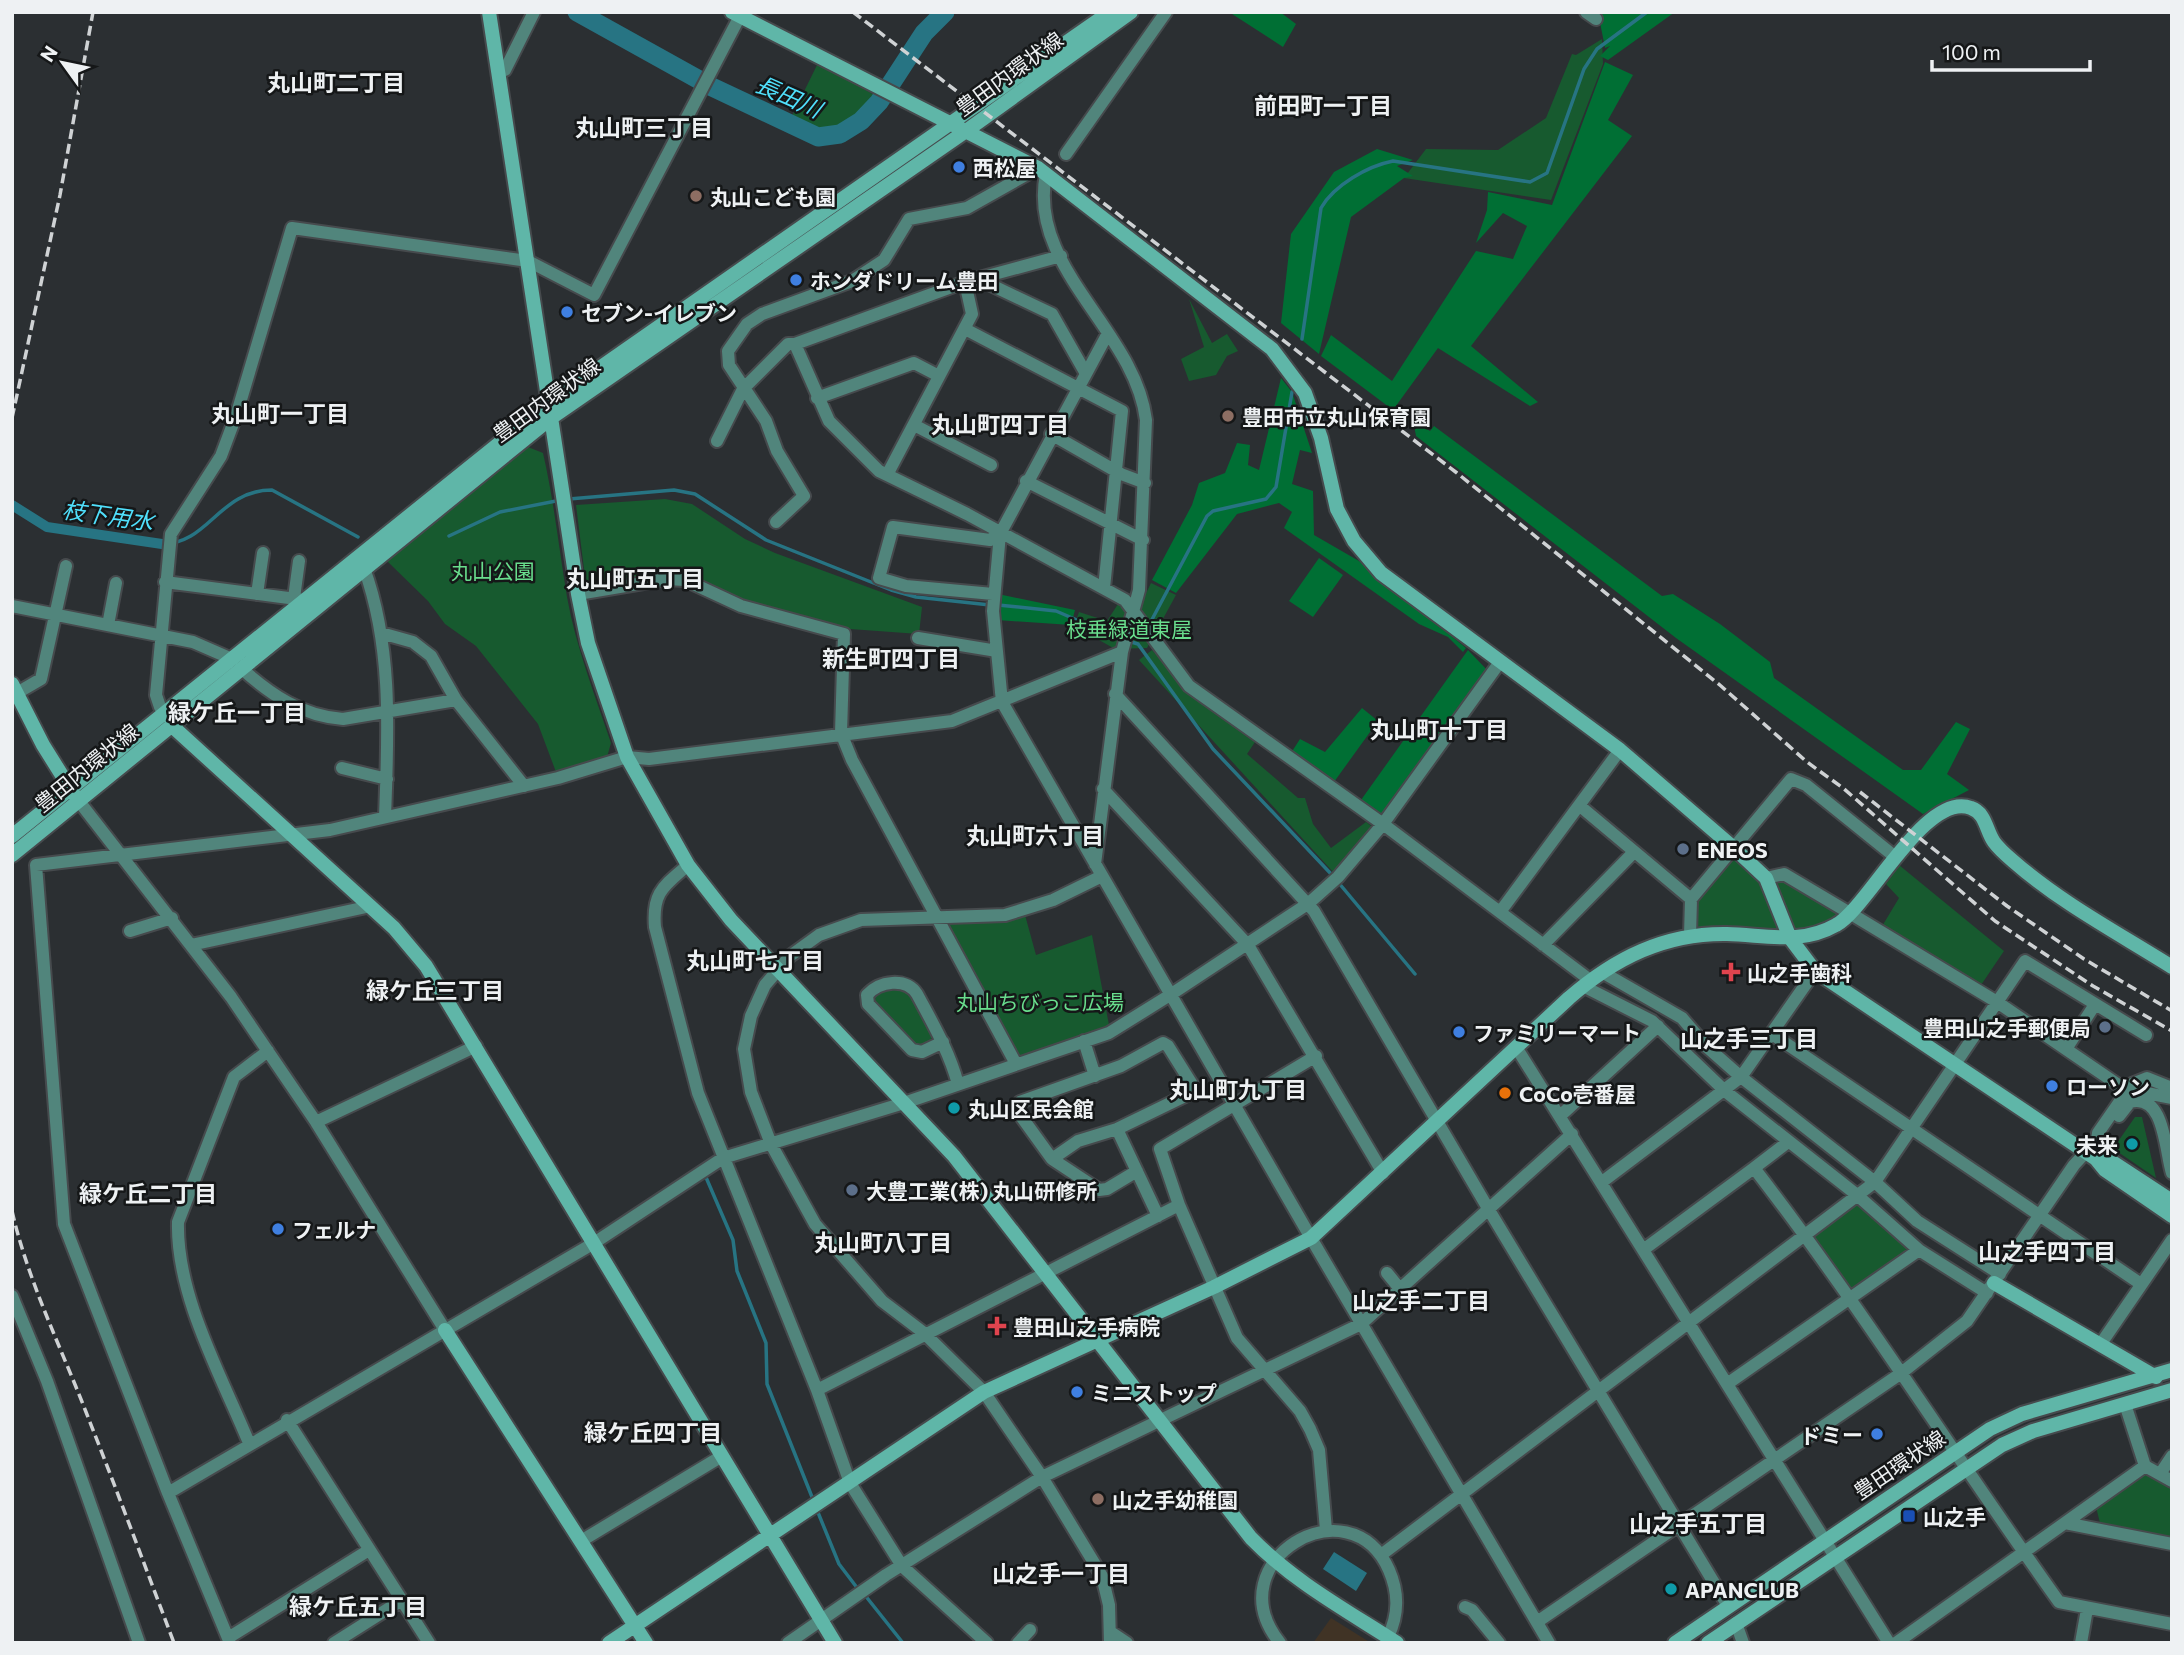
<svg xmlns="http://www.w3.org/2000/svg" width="2184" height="1655" font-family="Commissioner,'Noto Sans JP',sans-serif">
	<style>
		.education { fill: #403325 }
		.green { fill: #175a2f }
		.forest { fill: #006f34 }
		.water { fill: #277483 }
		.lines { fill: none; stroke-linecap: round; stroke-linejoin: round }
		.stream { stroke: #277483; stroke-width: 3.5 }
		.canal { stroke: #277483; stroke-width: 10 }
		.river { stroke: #277483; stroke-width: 19 }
		.street-casing { stroke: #464a4d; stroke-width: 16 }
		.secondary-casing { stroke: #464a4d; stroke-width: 18 }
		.street { stroke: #51857c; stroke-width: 12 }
		.secondary { stroke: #5fb6a8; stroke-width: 14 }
		.rail { stroke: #cfd2d4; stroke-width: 3.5; stroke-dasharray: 10 5; stroke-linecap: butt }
		.shop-dot { fill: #3f7fe0; stroke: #151718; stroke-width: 2.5 }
		.education-dot { fill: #8d6e63; stroke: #151718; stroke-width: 2.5 }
		.service-dot { fill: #5c6f8a; stroke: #151718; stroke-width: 2.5 }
		.health-dot { fill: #e0444e; stroke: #151718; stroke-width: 2.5 }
		.food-dot { fill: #e8710a; stroke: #151718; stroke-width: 2.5 }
		.culture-dot { fill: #0f9aa8; stroke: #151718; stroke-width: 2.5 }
		.transit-dot { fill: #1a4fb4; stroke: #151718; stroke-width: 2.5 }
		.labels { text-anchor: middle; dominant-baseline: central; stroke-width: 5; stroke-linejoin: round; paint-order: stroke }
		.street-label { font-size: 21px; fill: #eef1f3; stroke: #151718 }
		.poi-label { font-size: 21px; font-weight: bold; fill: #eef1f3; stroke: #151718; text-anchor: start }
		.park-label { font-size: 21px; fill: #69de8d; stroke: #151718 }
		.neighbourhood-label { font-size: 23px; font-weight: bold; fill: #eef1f3; stroke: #151718 }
		.water-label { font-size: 23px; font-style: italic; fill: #50e0fc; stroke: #151718 }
	</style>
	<rect width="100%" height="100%" fill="#2b2f32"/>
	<!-- education -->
	<path class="education" d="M1331,1618l40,25h-58z"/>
	<!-- green -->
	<path class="green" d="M1602,39l1,25 -52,136 -147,-22 22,-29 72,1 48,-32 26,-64 4,1z
		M818,63l58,33c-14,16 -36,40 -61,37 -8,-1 -18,-9 -25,-13z
		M1189,299l23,44 15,-9 11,17 -11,5 -11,19 -27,6 -8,-22 23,-12z
		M528,447l15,6c11,48 16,96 24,144 9,50 28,98 44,146l-4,14 -51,15 -18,-48 -62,-78 -31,-22 -17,-23 -41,-40z
		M665,499l27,5 53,35 30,14 147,54 -3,27 -69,-5 -106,-26 -43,-22 -110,7 -5,-3 -10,-80z
		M1151,583l25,12 -29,53 -32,1 -41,-23 5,-14 28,9 11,-17 21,4z
		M1152,650c31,36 64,66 103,92l-8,12 51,44h7l8,26 18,24 35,-26 8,6 -40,45 -195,-213z
		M1737,854l108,61 -31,16 -118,1 1,-31z
		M1899,865l105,86 -23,34 -100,-57 18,-30 -13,-14z
		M1025,915l11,40 56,-20 17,90 -86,32 -8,-4 -68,-125 3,-5 55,-3z
		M898,989l12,3 23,44 -6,9 -11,1 -40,-42 -1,-9 6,-5z
		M2135,1117h7l14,61 -38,-26 -1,-9z
		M1857,1198l57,52 -63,48 -43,-64z
		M2148,1473l24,13v54l-71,-13 -5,-20z"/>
	<!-- forest -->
	<path class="forest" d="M1229,12h51l16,12 -13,23z
		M1675,12l-67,48 -8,-4 10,-10 -5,2 -7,-36z
		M1605,62l28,13 -25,45 24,16 -161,210 67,56 -8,4 -92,-58 -45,62 -72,-54 10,-21 61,46 84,-130 37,8 14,-33 -24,-13 -27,30 11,-33 1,-18 64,13z
		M1377,149l36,11 -16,6 16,10 -9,2 -53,39 -32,137 -38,-31 10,-89 43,-62z
		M1281,378l11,14 20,61 -12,-3 -8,34 21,7 1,44 45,26 107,87 -3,4 -15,-15 -29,-13 -135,-96 8,-16 -13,-9 -42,11 -61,79 -24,-13 40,-75 7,-22 26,-10 12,-30 13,2 -2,20 11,5z
		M1413,420l17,11 4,-5 228,170 11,-2 47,30 50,38 4,16 129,92h18l35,-48 14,7 -23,45 22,16 -46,24 -247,-176 -260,-202z
		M1319,558l24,17 -30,42 -24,-16z
		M998,594l77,16 -4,15 -74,-5z
		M1468,650l20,21 -106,143 -21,-14z
		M1362,708l16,13 -44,61 -43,-29 9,-14 25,13z"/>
	<!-- water -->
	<path class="water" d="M1334,1552l33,21 -11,18 -33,-22z"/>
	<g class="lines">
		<!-- stream -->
		<path class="stream" d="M1302,339l19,-131c13,-23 47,-42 72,-47l137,21 17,-9 37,-104 13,-20 50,-37
			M569,499l105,-9 21,4 71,46 125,50 25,7 74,8
			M449,536l51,-24 61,-12
			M162,544c47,0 57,-54 110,-54l86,47
			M998,605l58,6 65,28
			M1148,627l59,-111 6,-5 53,-12 10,-12 16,-95
			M1128,641l10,3 75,105 120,127
			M1338,882l77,92
			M705,1175l28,65 4,31 29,72 1,41 47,118
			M817,1510l22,54 19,25
			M864,1594l39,49"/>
		<!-- canal -->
		<path class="canal" d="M12,505l35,22 115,17"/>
		<!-- river -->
		<path class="river" d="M577,12l135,75 106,50 22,-3 21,-13 18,-19 45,-69 21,-21"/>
		<!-- street casing -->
		<g class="street-casing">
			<path id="street" d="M1586,12l10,7
				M498,71l7,-1 29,-58
				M1066,154l100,-142
				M1046,174c-19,94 89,156 100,246l-7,170 -17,62 -27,212
				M1061,256l-96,26 -170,62 34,77 50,50 88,43 158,86 64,86 194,138 207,156
				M991,285l61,29 33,58
				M965,329l157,82 -18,177
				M1108,333l-108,201 -7,77 9,91 309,536 238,405
				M817,398l97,-35 25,13
				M914,425l77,40
				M1051,434l70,40 24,9
				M717,441l26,-52 45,-45h7
				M887,475l85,-161 -7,-32
				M1026,481l117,59
				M776,522l28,-26 -27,-45 -11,-30 -37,-56 -1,-14 19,-27 15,-10 90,-33 32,-21 25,-41 58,-11 71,-40
				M364,568c29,80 24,166 21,249
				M165,582l139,18
				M257,594l6,-41
				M578,594l89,-15 18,1 56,26 103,28 -3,99 11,27 164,304
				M993,594l-87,-8 -27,-8 14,-51 97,13 10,-6
				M294,598l5,-37
				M12,606l181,36 39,17
				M108,625l8,-42
				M381,633l32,9 18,14 25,44 68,86
				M918,638l79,13
				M241,668c30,27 61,48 102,51l113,-19
				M17,693l24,-14 25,-113
				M1115,694l199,217 175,299 239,396
				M166,713l-6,-6 -4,-12 15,-161 50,-78 16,-43 55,-185 236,33 66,34 146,-279
				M342,768l45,11
				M1103,789l145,156 135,228
				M78,800l153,197 85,125 129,208
				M1580,806l111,93
				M688,865c-24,21 -36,27 -33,62l43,166 119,297 33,93 52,83 85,77
				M1102,876l-49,24 -48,15 -144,5 -42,15 -29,21 -25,29 -14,31 -7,33 7,43 20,52 44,80 67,77 42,32 60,59 58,85 60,99 7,29 1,38
				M1766,878l18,-4 69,41 144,87 120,82
				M1500,912l120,-162
				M130,931l42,-13
				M1690,936l1,-37 100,-120 15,6 88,71
				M191,945l180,-39
				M1543,945l91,-93
				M1602,972l80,46 25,29 34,30 134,105 42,39 83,53
				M1583,986l69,35 73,70 132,104 62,55 68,43
				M1772,1034l369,250
				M1084,1041l11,35
				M943,1042l-21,10 -10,-2 -44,-46 -1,-9c12,-14 39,-18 50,-1 16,30 32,57 41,90
				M1516,1047l373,596
				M2066,1049l28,-43
				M1316,1056l-156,93 19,56 58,133 63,73 10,18 9,21 7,80
				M2124,1097l12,-6 36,7
				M1560,1116l98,-90
				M2119,1116l11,-14c35,-10 35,50 42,71
				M316,1122l160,-76
				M1117,1129l-39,12 -26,18 -34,-47 2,-10 101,-36 42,-23 5,3 25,40 -2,7 -74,36 41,87
				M1788,1142l-34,26c108,140 202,290 305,434l113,22
				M1052,1159l47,31 8,-1 30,-18
				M1602,1182l139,-105 74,-106
				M1643,1250l111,-82
				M1387,1273l13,16
				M12,1296l35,85 92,262
				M2100,1345l72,-105
				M1727,1384l192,-134
				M817,1390l362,-185
				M2125,1404l20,62 27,15
				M287,1420l142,223
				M249,1443c-28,-68 -73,-148 -71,-221l56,-145 34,-26
				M2160,1474l12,-18
				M168,1493l426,-250 129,-85 181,-55 205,-70 61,-38 139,-92 29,-26 45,-53 117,-162
				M2065,1523l107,21
				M581,1541l141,-85
				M1381,1555l494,-373 150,-221 121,74
				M1465,1607l7,3 27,33
				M1537,1622l363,-248 67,-53 107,-156 23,-25 1,-7 34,-49 15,-6 25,10
				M1736,1623l7,20
				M1112,1633l15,10
				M228,1638l141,-88
				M230,1643l-62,-150 -104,-269 -28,-359 294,-35 228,-52 69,-21 22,2 303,-38 170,-69
				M334,1643l68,-43
				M788,1643l98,-68 156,-98 319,-153 211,-190
				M1018,1643l12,-13
				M1280,1643c-66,-82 70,-162 109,-73 10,23 10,44 -1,67
				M1896,1643l249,-177
				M2081,1643l6,-34"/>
		</g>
		<!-- secondary casing -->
		<g class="secondary-casing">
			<path id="secondary" d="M489,12l89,582 10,49 39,114 61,108 43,55 223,236 297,382c43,44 95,72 146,105
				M732,12l306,156 234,181 33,44 16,45 16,71 17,32 27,32 239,177 115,99 31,29 24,60 25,33 281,188 9,11 67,46
				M12,684l31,61 30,48
				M171,725l223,203 32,38 409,677
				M12,836l536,-432 562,-392
				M12,855l539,-437 415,-287 165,-119
				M2096,1159l15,2 61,40
				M1994,1283l162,94
				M445,1330l201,313
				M609,1643l375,-251 230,-105 97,-49 258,-240c46,-40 96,-65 158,-64 39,1 74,11 109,-9 32,-17 90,-135 135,-117 15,5 15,23 23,34 5,7 12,13 19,19 48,42 105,72 159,106
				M1675,1643l315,-214 32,-15 150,-44
				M1708,1643l294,-198 31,-14 139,-41"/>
		</g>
		<!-- street -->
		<use href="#street" class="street"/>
		<!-- secondary -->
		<use href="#secondary" class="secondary"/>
		<!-- rail -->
		<path class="rail" d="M853,12l604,461 264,213 86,76 36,26 152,133 98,65 79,45
			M12,418l48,-223 33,-183
			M1860,792l147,114 77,53 88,52
			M12,1211c16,70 48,134 74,201 30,76 59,154 88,231"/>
	</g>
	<!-- markers -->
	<g class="shop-dot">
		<circle cx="959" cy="167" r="7"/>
		<circle cx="796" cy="280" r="7"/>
		<circle cx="567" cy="312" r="7"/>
		<circle cx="1459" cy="1032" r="7"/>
		<circle cx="2052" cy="1086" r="7"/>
		<circle cx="278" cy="1229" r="7"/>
		<circle cx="1077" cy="1392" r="7"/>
		<circle cx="1877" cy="1434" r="7"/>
	</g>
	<g class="education-dot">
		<circle cx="696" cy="196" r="7"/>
		<circle cx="1228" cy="416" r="7"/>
		<circle cx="1098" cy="1499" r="7"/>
	</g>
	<g class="service-dot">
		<circle cx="1683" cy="849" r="7"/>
		<circle cx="2105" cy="1027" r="7"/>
		<circle cx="852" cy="1190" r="7"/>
	</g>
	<g class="health-dot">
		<path d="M1727.5 961.5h7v7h7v7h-7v7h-7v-7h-7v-7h7z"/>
		<path d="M993.5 1315.5h7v7h7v7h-7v7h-7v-7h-7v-7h7z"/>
	</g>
	<circle class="food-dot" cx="1505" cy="1093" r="7"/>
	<g class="culture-dot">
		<circle cx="954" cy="1108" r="7"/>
		<circle cx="2132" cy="1144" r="7"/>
		<circle cx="1671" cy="1589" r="7"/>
	</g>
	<rect class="transit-dot" x="1902" y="1509" width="14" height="14" rx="3.5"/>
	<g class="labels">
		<!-- street labels -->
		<g class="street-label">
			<text transform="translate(1009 73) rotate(-36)">豊田内環状線</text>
			<text transform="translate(546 399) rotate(-36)">豊田内環状線</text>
			<text transform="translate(86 767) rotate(-39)">豊田内環状線</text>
			<text transform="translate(1899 1464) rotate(-34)">豊田環状線</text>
		</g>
		<!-- poi labels -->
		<g class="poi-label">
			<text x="973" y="167">西松屋</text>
			<text x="710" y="196">丸山こども園</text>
			<text x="810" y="280">ホンダドリーム豊田</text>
			<text x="581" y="312">セブン-イレブン</text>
			<text x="1242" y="416">豊田市立丸山保育園</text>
			<text x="1697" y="849">ENEOS</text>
			<text x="1747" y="972">山之手歯科</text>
			<text x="2091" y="1027" text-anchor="end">豊田山之手郵便局</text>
			<text x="1473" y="1032">ファミリーマート</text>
			<text x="2066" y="1086">ローソン</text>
			<text x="1519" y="1093">CoCo壱番屋</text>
			<text x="968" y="1108">丸山区民会館</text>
			<text x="2118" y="1144" text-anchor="end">未来</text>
			<text x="866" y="1190">大豊工業(株) 丸山研修所</text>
			<text x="292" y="1229">フェルナ</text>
			<text x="1013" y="1326">豊田山之手病院</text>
			<text x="1091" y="1392">ミニストップ</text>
			<text x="1863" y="1434" text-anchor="end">ドミー</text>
			<text x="1112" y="1499">山之手幼稚園</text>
			<text x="1923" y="1516">山之手</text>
			<text x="1685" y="1589">APANCLUB</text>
		</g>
		<!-- park labels -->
		<g class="park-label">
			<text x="493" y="570">丸山公園</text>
			<text x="1129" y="628">枝垂緑道東屋</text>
			<text x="1040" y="1001">丸山ちびっこ広場</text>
		</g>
		<!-- neighbourhood labels -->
		<g class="neighbourhood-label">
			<text x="336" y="82">丸山町二丁目</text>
			<text x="1323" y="105">前田町一丁目</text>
			<text x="644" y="127">丸山町三丁目</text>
			<text x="280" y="413">丸山町一丁目</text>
			<text x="1000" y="424">丸山町四丁目</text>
			<text x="635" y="578">丸山町五丁目</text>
			<text x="891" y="658">新生町四丁目</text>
			<text x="237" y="712">緑ケ丘一丁目</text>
			<text x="1439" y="729">丸山町十丁目</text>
			<text x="1035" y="835">丸山町六丁目</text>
			<text x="755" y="960">丸山町七丁目</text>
			<text x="435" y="990">緑ケ丘三丁目</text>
			<text x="1749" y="1038">山之手三丁目</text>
			<text x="1238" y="1089">丸山町九丁目</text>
			<text x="148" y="1193">緑ケ丘二丁目</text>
			<text x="883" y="1242">丸山町八丁目</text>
			<text x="2047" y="1251">山之手四丁目</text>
			<text x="1421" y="1300">山之手二丁目</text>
			<text x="653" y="1432">緑ケ丘四丁目</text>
			<text x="1698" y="1523">山之手五丁目</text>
			<text x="1061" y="1573">山之手一丁目</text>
			<text x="358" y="1606">緑ケ丘五丁目</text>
		</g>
		<!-- water labels -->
		<g class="water-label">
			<text transform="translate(789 96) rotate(24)">長田川</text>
			<text transform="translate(108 515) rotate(8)">枝下用水</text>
		</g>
	</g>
	<!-- border -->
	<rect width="2184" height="1655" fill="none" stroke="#eef1f3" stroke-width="28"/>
	<!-- north arrow -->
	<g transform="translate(63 63) rotate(303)" stroke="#151718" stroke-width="5" paint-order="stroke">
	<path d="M0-5L12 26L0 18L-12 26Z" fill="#eef1f3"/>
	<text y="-10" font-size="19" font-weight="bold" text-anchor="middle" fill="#eef1f3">N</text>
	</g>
	<!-- scale -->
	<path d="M1932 60v10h158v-10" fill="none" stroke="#eef1f3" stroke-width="3.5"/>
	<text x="1942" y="60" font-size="21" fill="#eef1f3" stroke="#151718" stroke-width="5" paint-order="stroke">100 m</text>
</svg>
